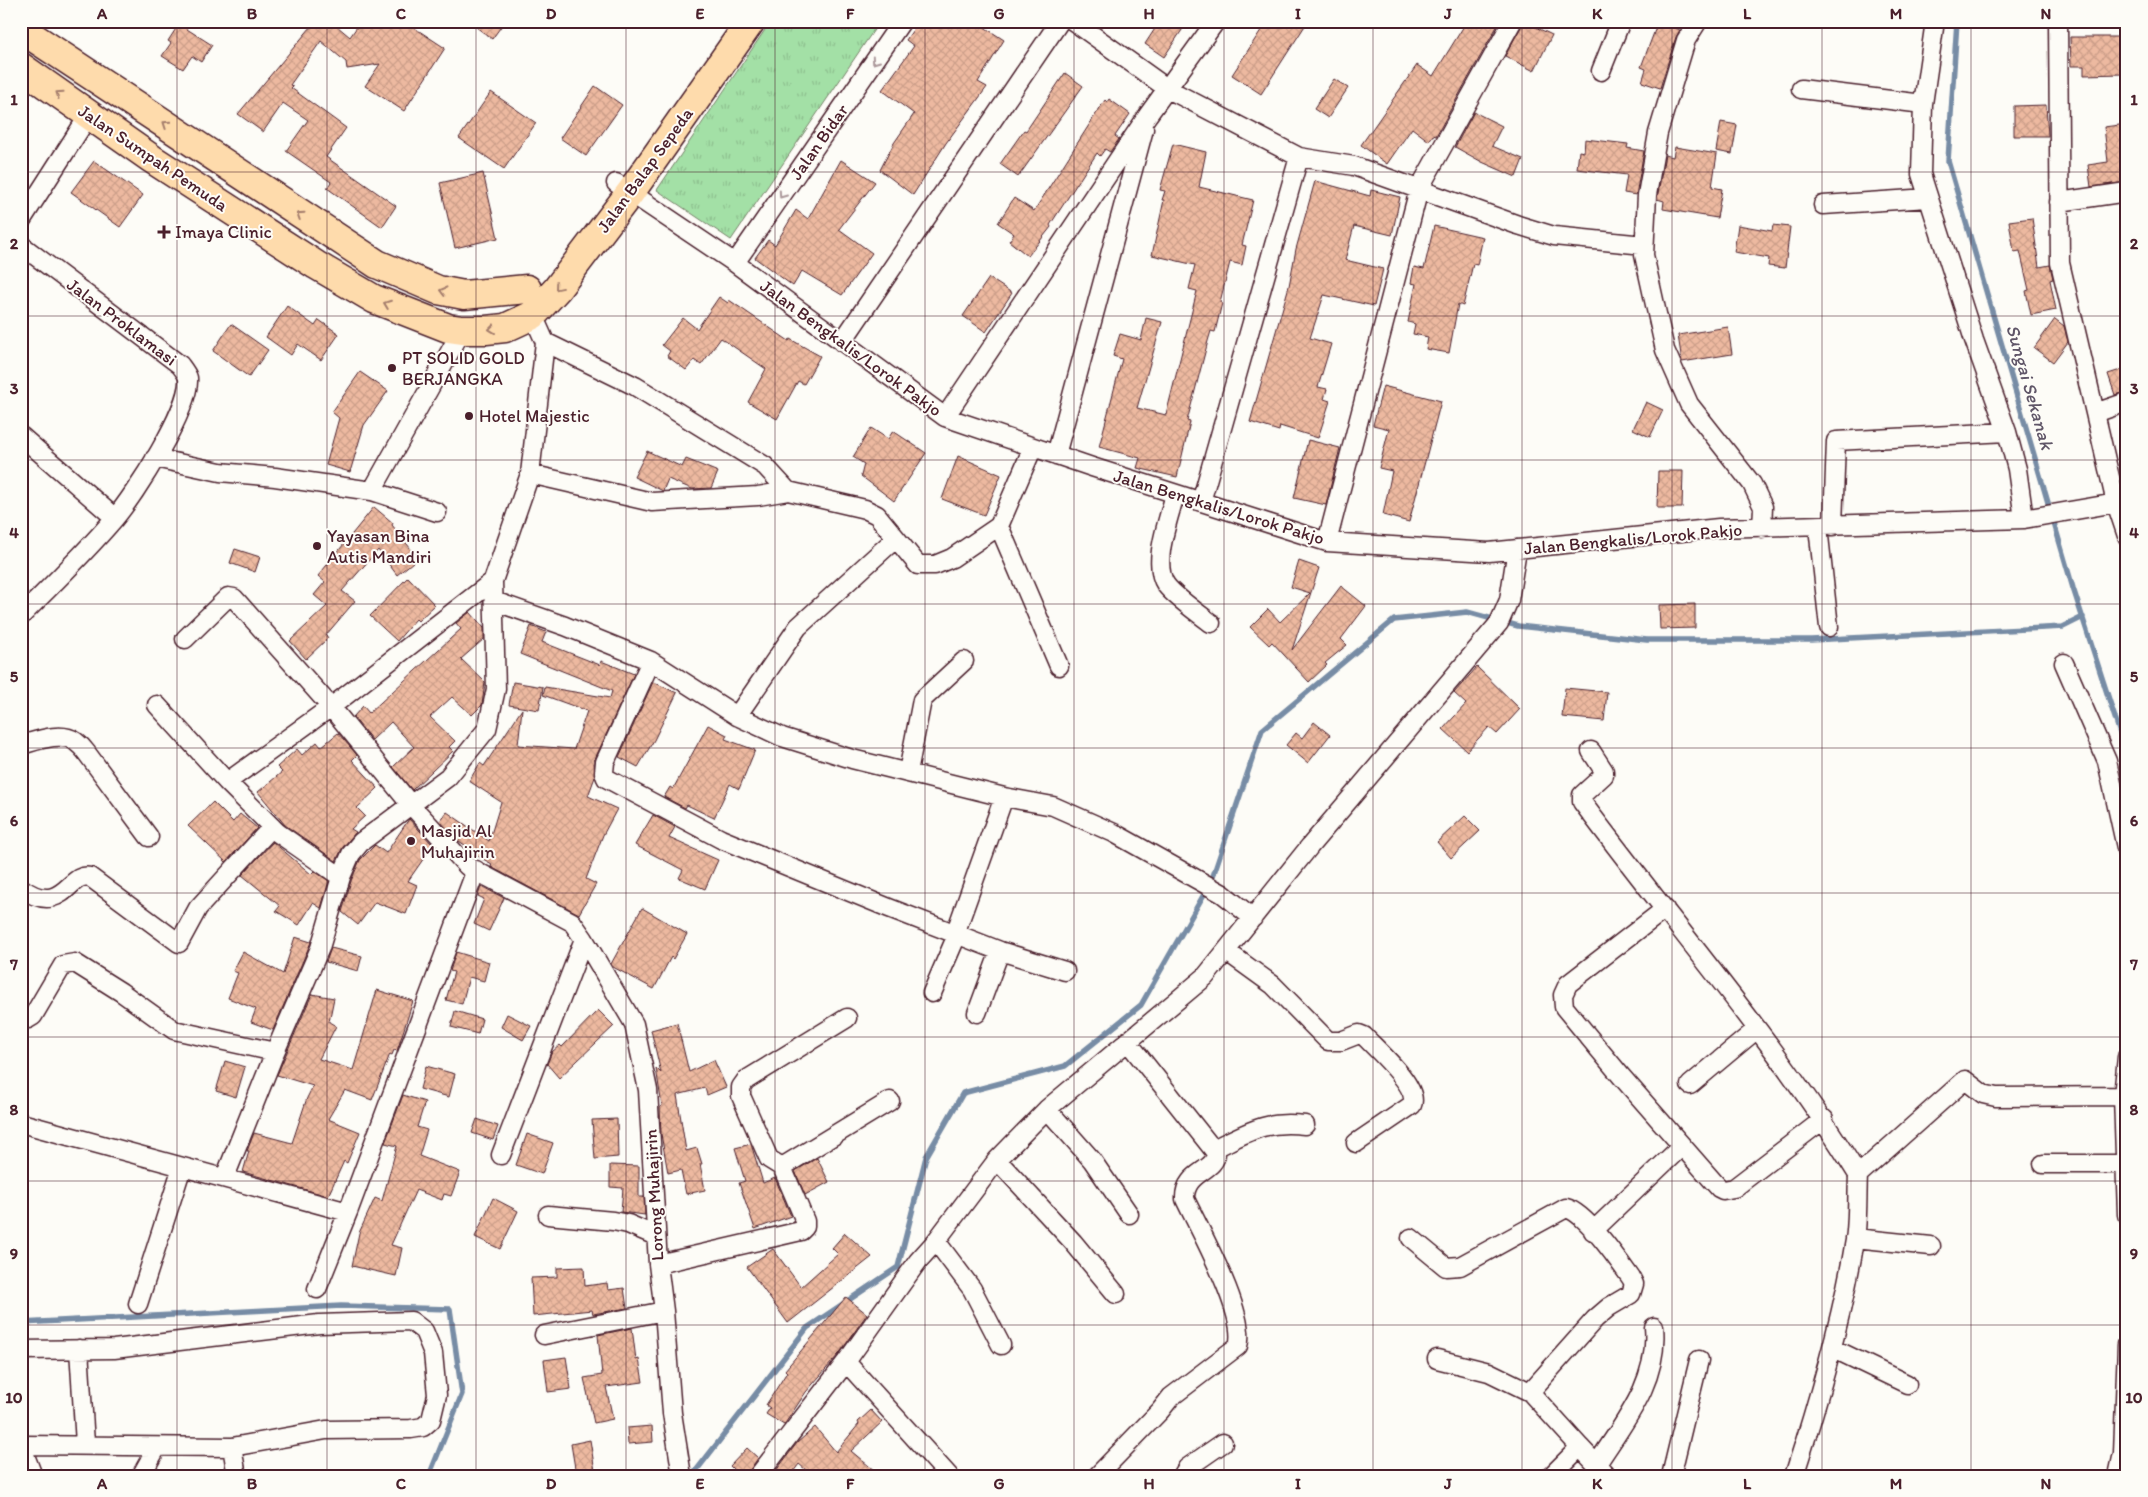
<svg xmlns="http://www.w3.org/2000/svg" width="2148" height="1497" font-family="Itim,sans-serif">
	<style>
		.grass { fill: url(#grass-tufts); stroke: #768068 }
		.lines { fill: none; stroke-linecap: round; stroke-linejoin: round }
		.stream { stroke: #778ca5; stroke-width: 5.5 }
		.building { fill: url(#building-cross-hatch); stroke: #4a1f2b }
		.minor-casing { stroke: #4a1f2b; stroke-width: 21 }
		.primary-casing { stroke: #4a1f2b; stroke-width: 31 }
		.minor { stroke: #fdfcf7; stroke-width: 18 }
		.primary { stroke: #fedbac; stroke-width: 28 }
		.oneway { stroke: #ac999b }
		.oneway2 { stroke: #a47d6c }
		.grid { fill: none; stroke: #4a1f2b; stroke-width: 1; stroke-opacity: 0.55 }
		.poi-dot { fill: #4a1f2b; stroke: #fdfcf7; stroke-width: 2 }
		.labels { text-anchor: middle; dominant-baseline: central; stroke-width: 4; stroke-linejoin: round; paint-order: stroke }
		.street-label { font-size: 18px; fill: #4a1f2b; stroke: #fdfcf7 }
		.poi-label { font-size: 18px; fill: #4a1f2b; stroke: #fdfcf7; text-anchor: start }
		.water-label { font-size: 19px; font-style: italic; fill: #605668; stroke: #fdfcf7 }
		.neatline { fill: none; stroke: #4a1f2b; stroke-width: 2 }
		.grid-label { font-size: 16px; text-anchor: middle; font-weight: bold; fill: #4a1f2b }
	</style>
	<defs>
		<pattern id="grass-tufts" width="24" height="20" patternUnits="userSpaceOnUse" patternTransform="scale(1.25)"><rect width="24" height="20" fill="#a3e0a6"/><path d="M3 7l-1-3M5 7V3M7 7l1-3M15 17l-1-3M17 17v-4M19 17l1-3" fill="none" stroke="#8ec08f"/></pattern>
		<pattern id="building-cross-hatch" width="8" height="8" patternUnits="userSpaceOnUse" patternTransform="scale(1.25)"><rect width="8" height="8" fill="#edb9a0"/><path d="M0 0l8 8M0 8l8-8" fill="none" stroke="#cd9f8a"/></pattern>
	</defs>
	<rect width="100%" height="100%" fill="#fdfcf7"/>
	<filter id="ink" filterUnits="userSpaceOnUse"><feTurbulence type="fractalNoise" baseFrequency=".02" numOctaves="2"/><feDisplacementMap in="SourceGraphic" scale="10" xChannelSelector="R" yChannelSelector="G"/><feConvolveMatrix kernelMatrix="1 2 1 2 8 2 1 2 1" color-interpolation-filters="sRGB"/></filter>
	<g filter="url(#ink)">
		<!-- grass -->
		<path class="grass" d="M771,21h109l-149,219 -74,-50z"/>
		<g class="lines">
			<!-- stream -->
			<path class="stream" d="M1957,21l-9,140 125,427 54,167
				M21,1323l320,-17 109,3 12,85 -33,82
				M692,1476l115,-148 91,-61 28,-110 37,-64 102,-27 76,-61 70,-123 51,-152 132,-110 73,-8 51,14 129,14h164l252,-13 20,-10"/>
		</g>
		<!-- building -->
		<path class="building" d="M316,21h15l19,16 11,-16h43l41,27 -41,63 -39,-25 15,-22 -33,5 -1,-7 -25,-21 -31,44 3,1 -2,2 55,40 -20,29 70,49 -14,21 -55,-39 4,-6 -45,-31 22,-31 -25,-17 -20,29 -25,-18z
			M468,21h37l-13,18z
			M919,21h56l29,19 -26,42 9,5 -41,56 -33,52 -33,-25 14,-27 20,-29 -32,-24 32,-44 -8,-6z
			M1160,21h28l-24,36 -19,-13z
			M1267,21h41l-47,73 -29,-19z
			M1467,21h33l-64,115 -3,-1 -4,6 -17,-13 -25,36 -26,-19 56,-80 16,11z
			M1523,21l29,14 -18,36 -29,-15 16,-29z
			M1658,22l22,8 -4,7 -16,51 -18,-6 4,-13 -5,-2z
			M179,24l33,21 -11,17 -9,-6 -9,13 -21,-13 9,-13 -3,-2z
			M2070,37h52v37l-38,1v-9h-13z
			M1065,73l18,13 -65,91 -18,-13 24,-34 2,1z
			M1334,79l14,9 -20,30 -14,-9z
			M595,86l27,19 -36,51 -26,-18z
			M491,92l45,31 -32,46 -45,-31z
			M1109,99l21,15 -15,22 4,3 -9,13 -5,-3 -5,7 -3,-3 -47,72 1,2 -23,29 -19,-15 5,-7 -16,-11 16,-25 20,13 71,-111 2,2z
			M2046,105l2,31h-34v-30z
			M1474,112l28,14 -10,20 31,13 -7,18 -34,-15 -27,-15z
			M1721,122l16,3 -5,29 -16,-3z
			M2127,124v25h-4l4,33 -36,5 -3,-22 20,-3 -4,-35z
			M1585,139l43,5 -1,4 17,3 -8,44 -12,-2 3,-18 -50,-6 2,-18 5,1z
			M1173,144l33,8 -7,35 54,13 -11,45 4,1 -4,19 -12,-3 -10,40 2,1 -7,29 -4,-1 -3,10 -21,80 3,1 -13,55 -40,-9 3,-10 -41,-11 23,-88 -9,-3 7,-22 21,6 5,-22 16,4 -25,86 29,7 31,-124 -8,-2 6,-24 -43,-10 12,-55h-2l3,-9 -5,-1z
			M1675,147l42,7 -5,33 10,2 -5,29 -54,-9 1,-8 -7,-2 8,-44 8,2z
			M841,160l34,22 -36,47 33,24 -30,42 -40,-24 -9,15 -38,-28 13,-18 7,5 21,-35 12,9z
			M94,161l49,34 -23,32 -49,-35z
			M483,173l15,65 -43,10 -15,-65z
			M1315,181l55,15 1,-6 29,7 -8,38 -38,-9 -9,34 38,9 -9,37 -50,-11 -14,43 21,6 -13,43 9,2 -3,10 6,2 -12,37 -38,-12 -1,5 -29,-9 39,-136 7,-37z
			M2032,218l7,49 11,-2 3,14 -3,1 6,30 -25,5 -5,-24 3,-1 -9,-39 -6,1 -5,-31z
			M1738,225l34,6 1,-6 17,2 -5,41 -17,-2 1,-8 -35,-6z
			M1434,226l49,11 -6,28 -4,-1 -10,42 -5,-2 -9,49 -23,-4 2,-12 -15,-3 2,-10 -7,-2 8,-38 -5,-1 3,-16 10,2z
			M989,278l23,15 -26,39 -23,-16z
			M719,297l9,6 1,-3 60,41 1,-2 30,17 -16,28 -6,-3 -21,38 -29,-17 18,-33 -45,-31 -20,27 -7,-5 -8,10 -19,-14 3,-5 -8,-6 21,-27 14,11z
			M287,306l28,20 4,-6 20,14 -18,26 -23,-16 -7,11 -25,-18z
			M2055,319l9,7 4,16 -15,20 -19,-14z
			M231,324l37,26 -19,27 -36,-26z
			M1728,327l4,27 -50,8 -4,-27z
			M2127,368v24l-12,3 -7,-21z
			M360,372l28,19 -24,34 -14,47 -24,-7 13,-47 -7,-6z
			M1383,386l58,15 -32,121 -26,-7 9,-44 -13,-3 10,-39 -16,-4z
			M1646,402l17,8 -13,27 -17,-8z
			M871,428l17,11 5,-8 33,22 -32,48 -33,-25 3,-12 -11,-7z
			M1308,440l32,8 -14,57 -32,-7z
			M647,451l35,16 4,-8 32,13 -7,16 -19,1 -24,-10 -5,12 -29,-14z
			M958,456l43,19 -17,40 -42,-16z
			M1658,471h25l-1,37h-25z
			M374,507l19,16 -1,2 26,33 -21,17 -19,-25 -36,41 13,10 -29,34 2,3 -22,21 -16,-18 37,-35 -13,-11 11,-13 -7,-6z
			M235,549l25,8 -5,15 -25,-9z
			M1299,561l20,7 -27,82 49,-64 25,20 -25,33 6,6 -22,18 2,2 -18,17 -37,-40 -3,3 -19,-18 18,-18 12,13 30,-29 -19,-6z
			M408,577l27,28 -17,16 -2,-2 -19,22 -27,-25z
			M1695,604v24l-35,1 -1,-24z
			M470,612l14,16v11l-23,20 24,23 -3,23 -10,10 -20,-18 -22,20 25,24 -6,6 4,4 -41,39 -19,-23 21,-20 -23,-25 -19,18 -19,-23 10,-11 6,7 92,-84 -5,-6z
			M531,626l15,6 -4,10 58,23 1,-4 33,13 -40,87 1,16 -7,19 29,13 -14,26 -17,44 10,5 -17,30 -88,-47 1,-3 -18,-10 1,-2 -19,-13 -16,-18 7,-9 42,29 12,-39 -32,-21 11,-18 4,3 38,-57 -4,36 56,4 13,-38 -44,-16 2,-8 65,11 2,-7 -92,-37z
			M1477,667l43,42 -23,25 -8,-7 -22,24 -24,-22 23,-25 -12,-11z
			M513,682l30,5 -4,23 -30,-5z
			M653,682l24,11 -23,47 -16,27 -19,-10z
			M1565,688l42,4 -3,29 -42,-4z
			M1314,722l16,13 -22,28 -22,-18 10,-12 6,5z
			M708,725l19,10 -2,4 30,11 -16,39 -9,-5 -16,34 -27,-13 -2,3 -21,-11 6,-10 3,2z
			M338,733l19,22 -5,5 26,28 -21,20 8,8 -14,13 5,3 -13,15 -7,14 -51,-36 -27,-33 24,-20 -5,-5 20,-18 5,6 15,-13 4,5z
			M213,802l20,20 7,-8 17,14 -31,34 -38,-36z
			M653,815l22,12 -6,11 49,22 -13,29 -26,-11 4,-8 -48,-25z
			M1465,816l15,15 -29,27 -14,-16z
			M409,819l24,26 -25,36 9,4 -11,29 -31,-12 -17,23 -16,-13 9,-31 9,-21 15,-15 11,8z
			M273,842l38,32 3,-3 15,10 -8,27 -8,-5 -14,22 -23,-14 4,-5 -38,-31z
			M481,886l23,12 -15,33 -15,-7 10,-25 -6,-3z
			M642,908l45,26 -14,25 -2,-2 -17,32 -41,-22 -2,-3z
			M295,937l16,5 -38,88 -22,-8 5,-13 -28,-11 10,-25 -5,-2 10,-19 40,22z
			M331,948l31,8 -4,15 -32,-9z
			M456,952l33,10 -5,19 -15,-4 -7,27 -16,-4 8,-28 -4,-1z
			M377,990l36,11 -16,50 -3,-1 -2,5 -2,-1 -18,46 -27,-10 -17,29 32,13 -13,31 -3,-2 -16,35 -85,-24 6,-21h-2l7,-18 38,10 15,-45 6,-12 -36,-11 35,-81 22,4 -5,24 7,4 -17,33 34,11z
			M598,1010l16,16 -55,52 -12,-14 5,-12 8,-7 2,2z
			M455,1011l27,8 -4,15 -27,-7z
			M507,1014l24,12 -8,14 -22,-13z
			M677,1023l12,49 25,-12 12,27 -19,8 -2,-7 -28,7 9,56 11,-3 5,16h-2l5,26 -19,4 -5,-24 -13,3 -7,-39 -1,-27 2,-1 -6,-38 5,5 -10,-43z
			M225,1061l20,6 -9,30 -20,-6z
			M426,1066l29,8 -6,23 -29,-8z
			M403,1095l22,7 -8,25 10,3 -8,26 41,16 -9,24 -7,-2 -2,6 -26,-10 -25,55 11,3 -6,28 -44,-10 7,-33 16,-35 7,3 15,-55 -12,-3z
			M477,1119l21,7 -5,14 -21,-7z
			M617,1119l1,38 -23,2 -3,-39z
			M527,1134l26,9 -11,31 -26,-9z
			M751,1144l12,39 12,-5 16,38 -36,13 -16,-46 6,-2 -10,-33z
			M817,1158l12,24 -24,13 -10,-24z
			M610,1165l29,1v31h5l1,18 -24,-3 2,-24 -13,-1z
			M493,1198l25,13 -18,38 -25,-12z
			M845,1233l27,24 -84,66 -41,-56 26,-18 28,38 37,-33 -6,-6z
			M584,1267l1,19 22,-3 1,7 16,-2 3,20 -34,6 -1,-4 -59,6 -2,-38 26,-1v-9z
			M846,1297l21,17 -28,40 -33,38 -22,33 -18,-11 4,-6 -4,-3 21,-33 -2,-2z
			M632,1328l4,32 3,-1 4,23 -37,5 7,32 -19,4 -10,-45 18,-3 -4,-40z
			M566,1357l5,32 -23,3 -4,-32z
			M871,1410l11,12 -31,29 30,25h-68l-14,-12 -9,12h-18l25,-33 18,-16 21,25 23,-28 -1,-2z
			M652,1426l1,16 -25,2 -1,-16z
			M590,1440l5,31 -19,3 -5,-30z
			M747,1448l11,10 -8,12 -2,6h-8l-10,-10z"/>
		<g class="lines">
			<!-- minor casing -->
			<g class="minor-casing">
				<path id="minor" d="M1073,21l95,68 131,68 55,9 164,59 36,11 90,9
					M1698,21l-12,19 -28,93 -11,62 -3,60 21,95 24,54 63,80 11,23 -1,21
					M1935,21l-12,83 -2,70 53,166 33,92 10,37 7,50
					M2058,21l2,242 56,240 11,33
					M1601,71l20,-50
					M1801,89l122,15
					M616,183l119,80 210,154 147,50 235,75 162,10 230,-24 305,-9 92,-16 11,-4
					M2059,202l68,-10
					M1823,205l105,-7
					M21,221l68,-106
					M21,245l159,120c3,4 7,9 8,13 3,30 -54,118 -74,141 -29,34 -61,65 -93,97
					M735,263l167,-242
					M545,342l90,44 130,80 23,25 77,18 12,6 41,50h17l17,-7 47,-32 34,-79
					M842,342l218,-321
					M2095,413l32,-11
					M945,417l203,-302 68,-94
					M21,436l94,82
					M1056,455l88,-326
					M155,458l65,14 55,5 97,14 90,-161
					M530,474l122,28 106,-6 30,-5
					M372,491l65,21
					M1175,494c-6,25 -24,69 -9,91 8,11 33,29 45,38
					M1201,502l98,-345
					M999,526l60,140
					M1833,526l3,-85 171,-9
					M1818,527l11,100
					M1327,542l92,-353 93,-167
					M494,601l71,25 86,35 86,55 45,21 70,22 152,38 49,9 61,27 109,61 30,24
					M185,639l43,-42 6,1 97,109 80,98 56,61 105,56 12,17 50,85 14,66 10,174 6,47 8,102 10,63
					M651,661l-46,101 -1,10 2,6 115,61 168,69 111,43 65,20
					M2064,663l43,98 20,91
					M157,705l70,77
					M737,716l61,-89 97,-88
					M21,745c15,-4 40,-14 54,-4 4,3 8,7 11,11l63,85
					M1591,751l13,20v4l-22,20v7c92,124 195,241 276,373
					M908,772l14,-72 42,-39
					M341,877l-63,-44 -51,-51 104,-75 162,-126
					M21,888c43,30 47,-17 69,-11l89,66 19,-35 74,-81
					M1665,909l-97,75 -5,11 1,12 57,69 98,112 4,2 11,-2 90,-69
					M955,934l49,-137
					M1226,951l47,34 55,56h13l18,-7 5,2c12,13 56,51 48,69l-56,38
					M932,993l25,-58
					M977,1013l23,-62
					M21,1019h7l5,-3 30,-51 12,-2 46,29 53,38 101,22
					M2127,1057l-4,39 4,119
					M1690,1085l67,-56
					M1047,1109l45,51 37,54
					M21,1123l327,89
					M1213,1149c36,-17 51,-29 92,-24
					M501,1155l83,-216
					M997,1160l76,82 43,52
					M2043,1164h83
					M782,1167l-13,-8 -28,-63v-9l5,-7 101,-62
					M225,1177l50,-125 45,-104 21,-71 10,-23 10,-12 87,-65 39,-48 9,-40 -3,-108 37,-107 15,-132 -12,-27
					M548,1215l65,6 15,3 28,12
					M1593,1231l89,-85
					M1411,1238l35,29 14,-1 106,-58c20,5 53,53 65,70l3,6 -3,10 -22,13 -14,12 -65,73 50,55
					M1855,1238l76,8
					M936,1241l36,48 29,56
					M658,1264l143,-33 4,-4v-6l-23,-54 108,-66
					M317,1289l31,-77 128,-342
					M138,1304l44,-137
					M544,1335l120,-24
					M1832,1348l75,36
					M79,1349l6,95
					M21,1350l93,-1 205,-25 92,-3 13,10 9,22 4,42 -6,25 -8,7 -12,2 -85,1 -94,17 -211,-2
					M1437,1359l52,13 41,20
					M846,1362l103,114
					M21,1445l12,31
					M232,1447l5,29
					M1597,1464c27,-42 62,-83 57,-137
					M141,1476l16,-29
					M758,1476l88,-114 72,-101 18,-20 61,-81 50,-51 158,-132 105,-131 189,-223 10,-23 8,-51
					M1097,1476l63,-65 11,-14 67,-51c10,-30 -39,-117 -53,-147 -1,-28 31,-27 31,-46l-89,-112
					M1182,1476l5,-8 36,-25
					M1551,1476l29,-29 27,29
					M1671,1476l28,-116
					M1794,1476c25,-77 48,-156 61,-236 3,-21 2,-44 3,-65l107,-95 18,14 13,3 127,-1
					M2118,1476l5,-23 4,-108"/>
			</g>
			<!-- primary casing -->
			<g class="primary-casing">
				<path id="primary" d="M21,29l356,235 61,26 26,5 63,-6
					M21,67l131,92 164,106 58,34 74,29 14,2h24l19,-2 28,-13 24,-26 73,-96 121,-172"/>
			</g>
			<!-- minor -->
			<use href="#minor" class="minor"/>
			<!-- primary -->
			<use href="#primary" class="primary"/>
		</g>
		<!-- one-way arrows -->
		<defs><path id="oneway-chevron" d="M-2-3.5L2.5 0L-2 3.5" fill="none" stroke-width="1.6" stroke-linecap="round" stroke-linejoin="round" transform="scale(1.25)"/></defs>
		<g class="oneway">
			<use href="#oneway-chevron" transform="translate(875 61) rotate(125)"/>
			<use href="#oneway-chevron" transform="translate(782 195) rotate(125)"/>
		</g>
		<g class="oneway2">
			<use href="#oneway-chevron" transform="translate(59 94) rotate(-145)"/>
			<use href="#oneway-chevron" transform="translate(166 124) rotate(-146)"/>
			<use href="#oneway-chevron" transform="translate(300 215) rotate(-147)"/>
			<use href="#oneway-chevron" transform="translate(558 287) rotate(130)"/>
			<use href="#oneway-chevron" transform="translate(443 291) rotate(-166)"/>
			<use href="#oneway-chevron" transform="translate(387 304) rotate(-159)"/>
			<use href="#oneway-chevron" transform="translate(492 329) rotate(173)"/>
		</g>
	</g>
	<!-- grid -->
	<path class="grid" d="M177,21v1455M327,21v1455M476,21v1455M626,21v1455M775,21v1455M925,21v1455M1074,21v1455M1224,21v1455M1373,21v1455M1522,21v1455M1672,21v1455M1822,21v1455M1971,21v1455M21,172h2106M21,316h2106M21,460h2106M21,604h2106M21,748h2106M21,893h2106M21,1037h2106M21,1181h2106M21,1325h2106"/>
	<!-- markers -->
	<g class="poi-dot">
		<path d="M161.5 224.5h5v5h5v5h-5v5h-5v-5h-5v-5h5z"/>
		<circle cx="392" cy="368" r="5"/>
		<circle cx="469" cy="416" r="5"/>
		<circle cx="317" cy="546" r="5"/>
		<circle cx="411" cy="841" r="5"/>
	</g>
	<g class="labels">
		<!-- street labels -->
		<g class="street-label">
			<text transform="translate(819 142) rotate(-55)">Jalan Bidar</text>
			<text transform="translate(153 158) rotate(34)">Jalan Sumpah Pemuda</text>
			<text transform="translate(645 170) rotate(-54)">Jalan Balap Sepeda</text>
			<text transform="translate(122 322) rotate(37)">Jalan Proklamasi</text>
			<text transform="translate(851 348) rotate(36)">Jalan Bengkalis/Lorok Pakjo</text>
			<text transform="translate(1219 507) rotate(17)">Jalan Bengkalis/Lorok Pakjo</text>
			<text transform="translate(1633 539) rotate(-5)">Jalan Bengkalis/Lorok Pakjo</text>
			<text transform="translate(654 1195) rotate(-93)">Lorong Muhajirin</text>
		</g>
		<!-- poi labels -->
		<g class="poi-label">
			<text x="175" y="232">Imaya Clinic</text>
			<text x="402" y="358">PT SOLID GOLD<tspan x="402" dy="21">BERJANGKA</tspan></text>
			<text x="479" y="416">Hotel Majestic</text>
			<text x="327" y="536">Yayasan Bina<tspan x="327" dy="21">Autis Mandiri</tspan></text>
			<text x="421" y="831">Masjid Al<tspan x="421" dy="21">Muhajirin</tspan></text>
		</g>
		<!-- water labels -->
		<g class="water-label">
			<text transform="translate(2030 387) rotate(74)">Sungai Sekanak</text>
		</g>
	</g>
	<!-- margin -->
	<rect width="2148" height="1497" fill="none" stroke="#fdfcf7" stroke-width="55"/>
	<rect x="28" y="28" width="2092" height="1442" class="neatline"/>
	<g class="grid-label">
		<text x="102" y="19">A</text>
		<text x="252" y="19">B</text>
		<text x="401" y="19">C</text>
		<text x="551" y="19">D</text>
		<text x="700" y="19">E</text>
		<text x="850" y="19">F</text>
		<text x="999" y="19">G</text>
		<text x="1149" y="19">H</text>
		<text x="1298" y="19">I</text>
		<text x="1448" y="19">J</text>
		<text x="1597" y="19">K</text>
		<text x="1747" y="19">L</text>
		<text x="1896" y="19">M</text>
		<text x="2046" y="19">N</text>
		<text x="14" y="105">1</text>
		<text x="2134" y="105">1</text>
		<text x="14" y="249">2</text>
		<text x="2134" y="249">2</text>
		<text x="14" y="394">3</text>
		<text x="2134" y="394">3</text>
		<text x="14" y="538">4</text>
		<text x="2134" y="538">4</text>
		<text x="14" y="682">5</text>
		<text x="2134" y="682">5</text>
		<text x="14" y="826">6</text>
		<text x="2134" y="826">6</text>
		<text x="14" y="970">7</text>
		<text x="2134" y="970">7</text>
		<text x="14" y="1115">8</text>
		<text x="2134" y="1115">8</text>
		<text x="14" y="1259">9</text>
		<text x="2134" y="1259">9</text>
		<text x="14" y="1403">10</text>
		<text x="2134" y="1403">10</text>
		<text x="102" y="1489">A</text>
		<text x="252" y="1489">B</text>
		<text x="401" y="1489">C</text>
		<text x="551" y="1489">D</text>
		<text x="700" y="1489">E</text>
		<text x="850" y="1489">F</text>
		<text x="999" y="1489">G</text>
		<text x="1149" y="1489">H</text>
		<text x="1298" y="1489">I</text>
		<text x="1448" y="1489">J</text>
		<text x="1597" y="1489">K</text>
		<text x="1747" y="1489">L</text>
		<text x="1896" y="1489">M</text>
		<text x="2046" y="1489">N</text>
	</g>
</svg>
